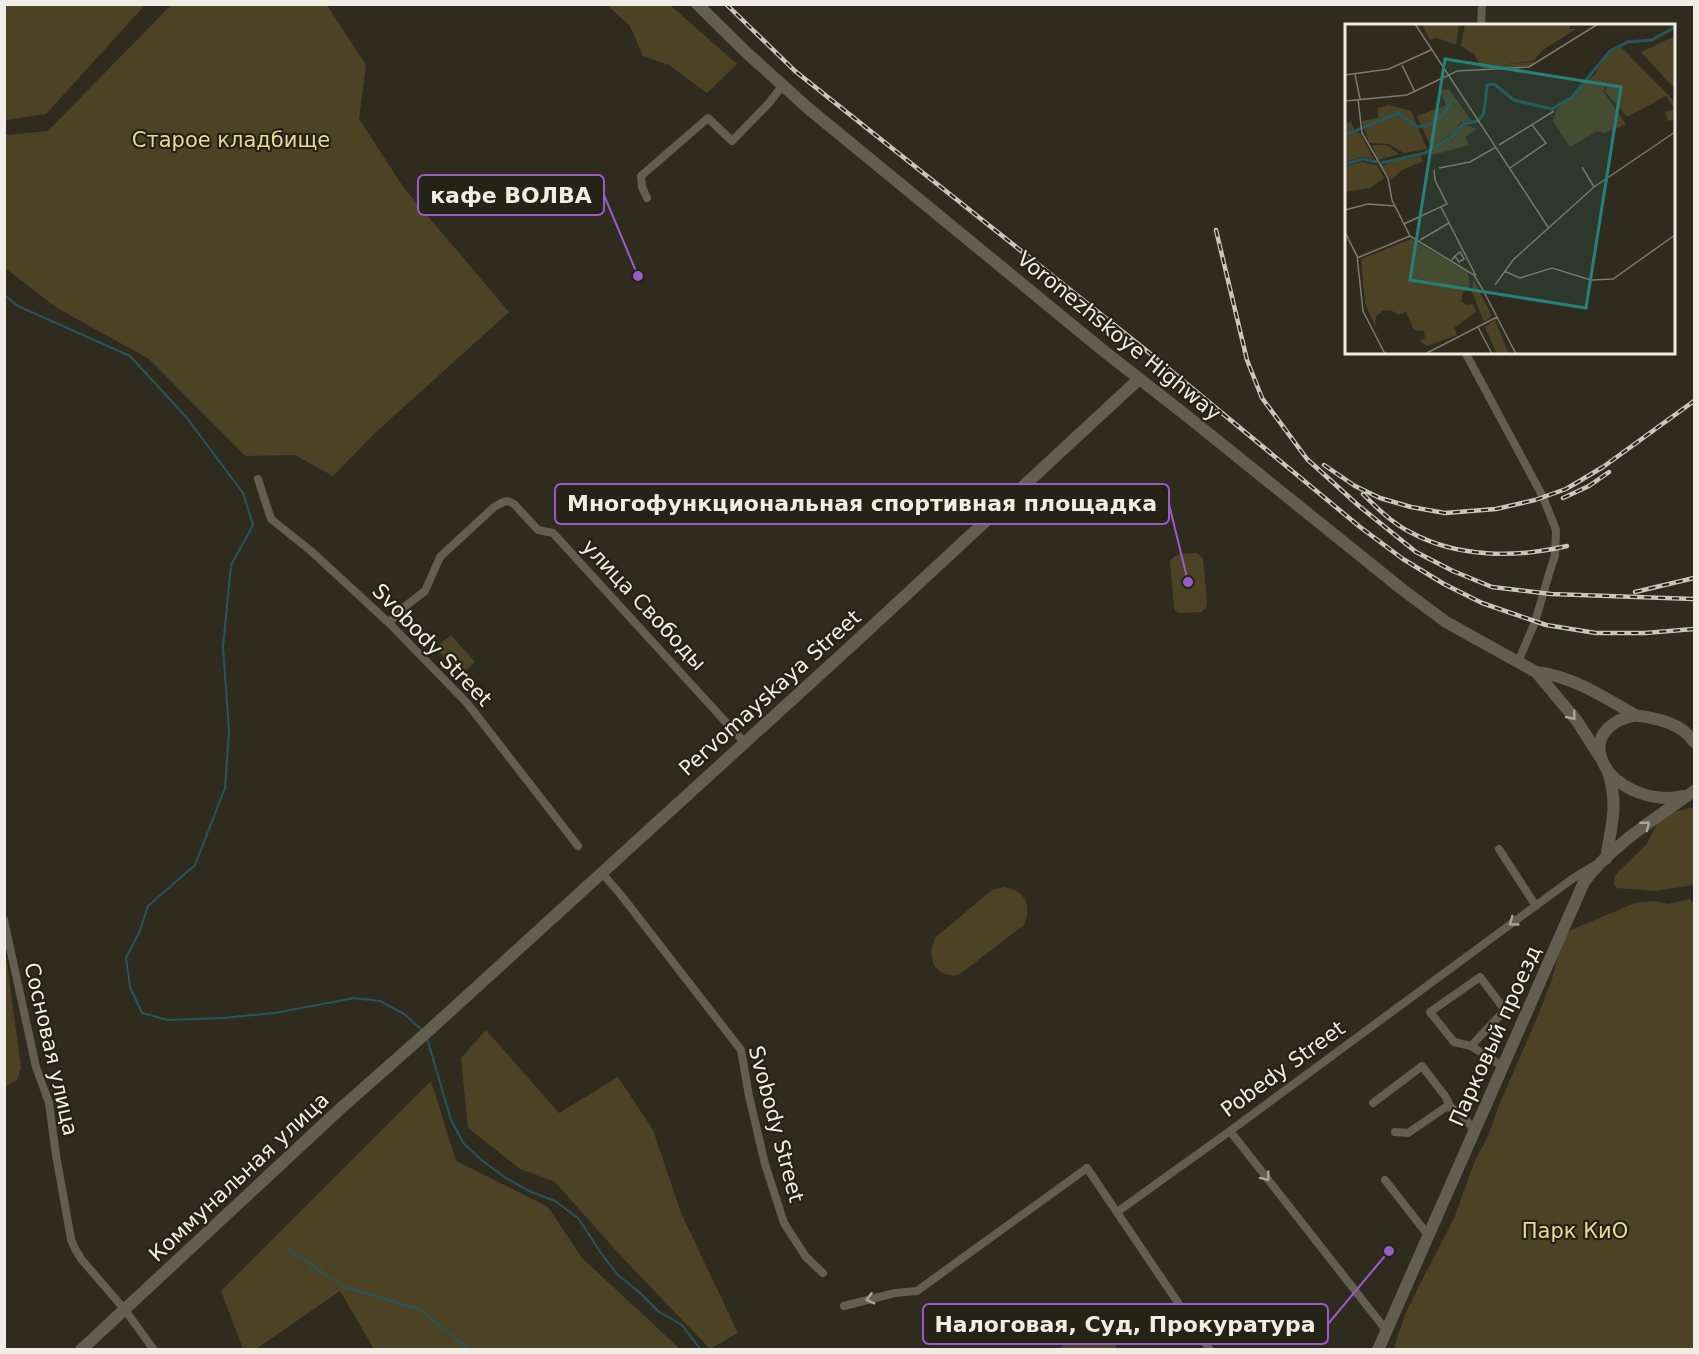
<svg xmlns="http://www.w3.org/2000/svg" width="1699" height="1354" font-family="'DejaVu Sans',sans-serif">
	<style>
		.green { fill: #4c4325 }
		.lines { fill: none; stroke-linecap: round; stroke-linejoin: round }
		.stream { stroke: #25565a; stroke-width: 2 }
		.street { stroke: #625e51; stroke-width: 8 }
		.secondary { stroke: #625e51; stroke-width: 12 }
		.rail-casing { stroke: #c8c6bd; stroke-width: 4.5 }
		.rail { stroke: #252216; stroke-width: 2; stroke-dasharray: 7; stroke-linecap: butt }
		.oneway { stroke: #a8a69b }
		.labels { text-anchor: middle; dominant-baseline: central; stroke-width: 4.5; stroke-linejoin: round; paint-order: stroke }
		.park-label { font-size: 21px; fill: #e9d899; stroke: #252216 }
		.street-label { font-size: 21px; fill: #efede5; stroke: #252216 }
		.inset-river { fill: none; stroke: #25565a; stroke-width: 3 }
		.inset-road { fill: none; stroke: #7c796e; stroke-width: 1.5 }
		.view { fill: #25827a; fill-opacity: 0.15; stroke: #25827a; stroke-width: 3 }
		.inset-edge { fill: none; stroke: #efede5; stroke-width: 3 }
		.leader { fill: none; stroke: #985cc8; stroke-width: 2 }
		.callout-dot { fill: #985cc8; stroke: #252216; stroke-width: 2 }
		.callout { fill: #252216; stroke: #985cc8; stroke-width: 2 }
		.callout-label { font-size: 22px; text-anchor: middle; font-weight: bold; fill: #efede5 }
	</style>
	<rect width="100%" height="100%" fill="#2f2b1f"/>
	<!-- green -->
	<path class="green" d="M4,5l1,-1 140,1 -99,109 -41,6z
		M171,5h156l39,60 -7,54 45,69 105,124 -134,121 -42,43 -38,-21 -50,1 -96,-97 -92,-51 -52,-40v-134l2,1 41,-4z
		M607,5h63l67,59 -30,29 -38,-28 -26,-9 -13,-30z
		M1196,553l4,2 3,4 4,44 -1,5 -5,4 -21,1 -5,-2 -1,-4 -4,-46c6,-9 17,-7 26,-8z
		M451,635l24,27 -15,14 -24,-28z
		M1694,807v78l-38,6 -39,-3 -3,-3v-7l4,-6 28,-27 12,-23 12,-9z
		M1004,887c22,4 28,18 20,38l-64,49c-3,1 -7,2 -10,1 -19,-2 -22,-23 -15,-37l57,-48z
		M1690,899l4,5v445l-301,1 12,-35 12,-25 38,-74 19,-53 14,-27 12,-33 39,-90 13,-34 10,-40 9,-9 64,-27 19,-2 14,3z
		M4,940l17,128 -4,12 -12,6z
		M486,1030l73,83 59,-36 35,53 28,83 57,120 -28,16 -90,-94 -65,-73 -35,-13 -52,-41 -7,-70z
		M431,1081l25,80 92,46 34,51 98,91h-306l-34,-58 -84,58h-13l-22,-58z
		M1098,1322l16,17 3,10h-59z"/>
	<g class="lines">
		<!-- stream -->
		<path class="stream" d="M4,295l14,11 112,50 57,62 56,75 10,32 -22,40 -8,82 6,84 -4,57 -30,77 -47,41 -9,27 -13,25 4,29 12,26 26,7 54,-2 53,-5 79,-15 26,3 24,13 19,17
			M427,1038l24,82 13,24 20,18 22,16 23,13 26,10 23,17 23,35 17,22 21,17 19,19 24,14 19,25
			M288,1249l56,38 75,22 51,41"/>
		<!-- street -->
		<path class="street" d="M1481,26l1,-22
			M647,198l-5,-11 -1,-11 67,-58 24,23 37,-38 13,-17
			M1465,352l78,145 13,33 -1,25 -6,19 -14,48 -17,40
			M258,479l13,40 40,32 78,72 78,80 111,143
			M389,623l14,-15 22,-17 15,-34 54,-50 9,-5 5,-1 6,3 24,26 15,3 191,209
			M1499,849l37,57
			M601,872l20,23 120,155 8,46 16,68 19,59 22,34 17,16
			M4,920l32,147 13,36 7,52 15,84 4,10 7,11 43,50 29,40
			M1471,1046l-17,-4 -24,-30 50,-35 25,33 -34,36 31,20
			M1373,1103l49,-37 23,30 6,11
			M1230,1131l156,199
			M1395,1132l13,1 38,-26c13,0 21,15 29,24
			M1385,1180l43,55
			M1117,1212l113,-81 342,-252 23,-14
			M844,1306l51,-13 22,-2 170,-123 123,182"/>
		<!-- secondary -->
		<path class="secondary" d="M697,4l51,50 61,55 296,243 82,64 216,174 43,32 90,50c36,4 68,25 99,43
			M1536,672l41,49 23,36
			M1682,796c-29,8 -76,-10 -82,-43 -4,-20 15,-34 33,-37 6,-1 13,1 18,2 17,3 33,9 43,24
			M1606,859c5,-33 13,-53 2,-87
			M81,1350l259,-241 85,-75 426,-388 288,-267
			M1378,1350l206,-468c26,-36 74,-65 110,-91"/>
		<!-- rail casing -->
		<g class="rail-casing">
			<path id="rail" d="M726,4l69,67 352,280 213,176 43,32 41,25 38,19 64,22 50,8h49l49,-4
				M1216,230l31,130 15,38 45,61 52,47 57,46 37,19 39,16 59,7 143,5
				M1324,465l31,21 25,12 31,9 34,6 51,-4 39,-9 31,-11 37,-22 91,-66
				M1363,494c14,14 29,29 47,38 47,26 106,26 157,14
				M1563,498l26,-12 20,-14
				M1635,592l59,-14"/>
		</g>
		<!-- rail -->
		<use href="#rail" class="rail"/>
	</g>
	<!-- one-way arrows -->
	<defs><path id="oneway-chevron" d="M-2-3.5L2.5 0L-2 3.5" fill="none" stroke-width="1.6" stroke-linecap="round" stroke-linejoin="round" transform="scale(1.5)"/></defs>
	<g class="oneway">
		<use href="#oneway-chevron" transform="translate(1572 716) rotate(51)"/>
		<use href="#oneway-chevron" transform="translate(1646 825) rotate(-38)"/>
		<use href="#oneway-chevron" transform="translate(1513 922) rotate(144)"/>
		<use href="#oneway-chevron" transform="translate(1266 1177) rotate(52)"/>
		<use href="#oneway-chevron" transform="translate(870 1299) rotate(166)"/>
	</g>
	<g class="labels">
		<!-- park labels -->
		<g class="park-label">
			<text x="231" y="140">Старое кладбище</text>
			<text x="1575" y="1231">Парк КиО</text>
		</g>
		<!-- street labels -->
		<g class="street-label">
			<text transform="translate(1119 336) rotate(39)">Voronezhskoye Highway</text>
			<text transform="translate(644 605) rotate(47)">улица Свободы</text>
			<text transform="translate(432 645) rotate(46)">Svobody Street</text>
			<text transform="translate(770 693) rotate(-42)">Pervomayskaya Street</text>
			<text transform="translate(1495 1036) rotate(-66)">Парковый проезд</text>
			<text transform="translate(51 1049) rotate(77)">Сосновая улица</text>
			<text transform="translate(1283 1069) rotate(-36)">Pobedy Street</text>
			<text transform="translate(776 1124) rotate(75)">Svobody Street</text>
			<text transform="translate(239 1177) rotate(-43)">Коммунальная улица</text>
		</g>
	</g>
	<!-- overview -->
	<g transform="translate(1345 24)">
		<rect width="330" height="330" fill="#2f2b1f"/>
		<path d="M77,0h37l-3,21 -19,-7 -7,2zM120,0h104v5h7l-33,21 -10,11 -34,4 36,-3 -7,5 -46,1 -8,-14 -13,-8zM330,12v53l-34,-37zM276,23l54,55v17l-7,2 -3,-9 9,-3 -8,-13 -39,21 -22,-26 4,-12 -6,12 23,33 -21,9 -7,-2 -28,16 -17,-26 4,-12 38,-35 11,-19zM104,65l23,32 -11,1 -8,11 -22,15 -14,-32 29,-11 -6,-14zM44,81l22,6 16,38 -23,4 -16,-9 -19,-1 -7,-22 16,-3v-10zM6,98l4,10 5,1 14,26 -11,-2 -18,5v-39zM120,101l12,4 -12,8 4,8 -36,10 -2,-4zM27,121h15l12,9 -21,6zM76,132l2,5 -21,9 -11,10 -9,-14 15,-7zM17,138l15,3 7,13 -14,10 -25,4v-26zM66,215l57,33 2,16 -7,4 -2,9 5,4 7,-1 3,8 -22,16 3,7 -30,11 -8,-5 6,-3 -1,-7 -10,-1 -8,-18 -8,3 -7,-5 -8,1 -7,5 -1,10 -10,-23 -4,-44zM128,255l19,37 -8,6 -12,-30zM149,296l2,2 13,32h-12l-12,-27z" fill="#4c4325"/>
		<path class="inset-river" d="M0,111l54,-22 17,14 11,-1 16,-11 10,-16M36,139l44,-10 26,-16 12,-13 15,-3 6,-8 3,-28 7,-1 20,16 38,9 20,-12 38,-46 18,-9 24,-2 23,-13M0,140l18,-5 14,3"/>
		<path class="inset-road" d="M70,0l133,203M57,41l13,27M10,50l5,25M0,51l44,-6 42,-19M13,75l4,34 26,45 4,22 18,36M0,77l62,-6 50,-24 72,-4 69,-43M154,121l55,-34M237,143l12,20M94,144l31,-6 26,-15M165,144l36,-25 -14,-18M96,183l35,69M0,186l23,-6 27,2M59,200l43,-20 -12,-24 -1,-10M0,208l12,24 6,55 22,43M65,212l64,39 9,15M75,216l29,-17M12,234l53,-22M107,236l3,-4 4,6 5,-3 -4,-7 -5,4M159,247l16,7 32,-10 39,12 22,-1 62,-44M150,261l18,-25 81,-73 81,-55M138,266l33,64M133,303l14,27M80,330l72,-37"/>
		<path class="view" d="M100,35l176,28 -35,221 -176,-28z"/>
		<rect width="330" height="330" class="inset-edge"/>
	</g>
	<!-- callouts -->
	<path class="leader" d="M638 276L604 195M1188 582L1169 504M1389 1251L1328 1324"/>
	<g class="callout-dot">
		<circle cx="638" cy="276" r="6"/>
		<circle cx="1188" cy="582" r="6"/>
		<circle cx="1389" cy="1251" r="6"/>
	</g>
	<g class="callout">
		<rect x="418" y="175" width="186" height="40" rx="6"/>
		<rect x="555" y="484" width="614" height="40" rx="6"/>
		<rect x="923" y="1304" width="405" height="40" rx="6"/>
	</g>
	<g class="callout-label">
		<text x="511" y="203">кафе ВОЛВА</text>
		<text x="862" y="511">Многофункциональная спортивная площадка</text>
		<text x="1125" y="1332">Налоговая, Суд, Прокуратура</text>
	</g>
	<!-- border -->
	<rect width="1699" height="1354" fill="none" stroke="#efede5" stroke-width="12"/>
</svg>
